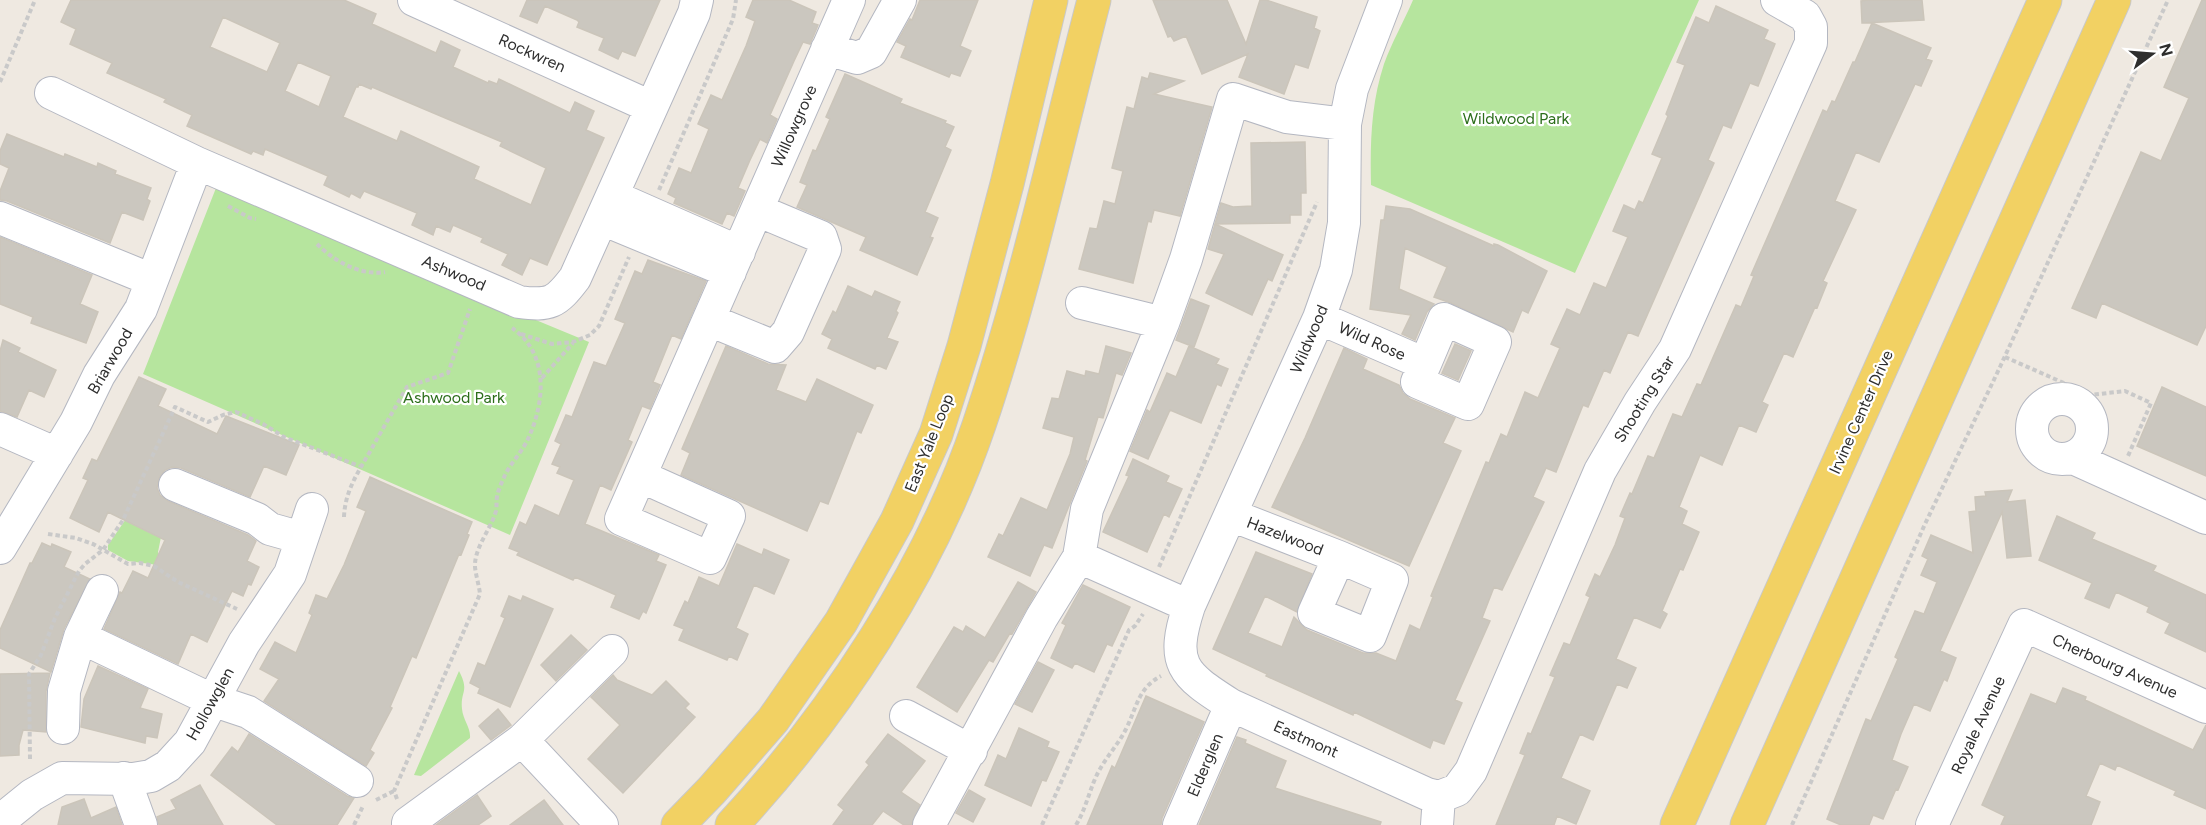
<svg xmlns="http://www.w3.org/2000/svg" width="2206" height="825" font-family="Figtree,sans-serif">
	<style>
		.green { fill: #b6e59e }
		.building { fill: #cbc7bf; stroke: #cbc5ba; stroke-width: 1.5; fill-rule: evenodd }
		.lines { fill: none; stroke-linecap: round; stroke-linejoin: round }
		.minor-casing { stroke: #b4b7c1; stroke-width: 34 }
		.major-casing { stroke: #c9c9c9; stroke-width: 35 }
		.path { stroke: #c9c9c9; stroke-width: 4; stroke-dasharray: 4.5 3; stroke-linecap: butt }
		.minor { stroke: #fff; stroke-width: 32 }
		.major { stroke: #f2d163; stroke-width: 33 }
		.labels { text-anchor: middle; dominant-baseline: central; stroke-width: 4.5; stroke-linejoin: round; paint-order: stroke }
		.street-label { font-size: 16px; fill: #2e2e2e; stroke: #fff }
		.park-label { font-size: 16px; fill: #2c6e1b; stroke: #fff }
	</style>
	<rect width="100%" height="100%" fill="#efe9e1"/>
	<!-- green -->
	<path class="green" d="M1413,0h286l-124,273 -204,-88c-1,-41 0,-82 13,-121 8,-22 20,-43 29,-64z
		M216,188l373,154 -79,193 -367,-161z
		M126,519l35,18 -3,15 2,8 -2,5 -30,-4 -20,-11v-5z
		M459,671c11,21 1,20 3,38 1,11 9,19 8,29l-49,38 -7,-1z"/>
	<!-- building -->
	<path class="building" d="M71,0h273l32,14 -4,10 64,29 5,-12 19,9 -7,17 35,16 1,-2 8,3 2,-5 71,34 5,-11 19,9 -8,19 18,8 -57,127 -17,-7 -8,17 -20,-10 6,-11 -27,-12 2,-4 -30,-13 -3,7 -14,-6 -3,9 -21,-10 5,-12 -53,-22 -4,7 -9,-5 -2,4 -25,-12 4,-9 -63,-27 -2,6 -10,-4 -2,3 -64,-28 5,-11 -28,-13 2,-3 -59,-26 5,-10 -42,-19 6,-15 -15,-7zM223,17l57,26 -13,29 -57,-25zM298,62l33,14 -12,31 -34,-16zM359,84l12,5 1,-2 130,55 -2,4 46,22 -15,37 -57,-26 5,-12 -78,-36 -4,10 -54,-24 13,-30h2z
		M527,0h133l-25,56 -13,-5 -4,8 -19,-9 5,-12 -27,-11 2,-5 -2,-2 -32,-14 -8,17 -17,-7z
		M753,0h36l27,12 -4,11 6,2 -8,19 -7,-2 -9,19 -24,54 7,4 -10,24 -7,-4 -10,21 -12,28 7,3 -11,25 -7,-3 -5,11 -48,-21 2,-5 -8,-4 11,-26 12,5 18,-44 -11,-5 13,-29 11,5 24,-54 9,-25 -9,-4z
		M920,0h58l-18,46 11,5 -11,25 -9,-3 -2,4 -48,-20 5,-11 -9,-4 13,-23 2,1z
		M1153,0h74l19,44 14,-44h6l51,17 -3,11 6,3 -12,37 -13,-4 -11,30 -45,-17 9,-23 -46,20 -16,-38 -12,5 -3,-5 -3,1z
		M1868,0h54l2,20 -62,3 -1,-22z
		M2202,0h4v326l-9,19 -95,-42 -6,15 -24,-10 69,-156 20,9 28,-63 -25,-11z
		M1716,6l52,24 -4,9 11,5 -17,42 -8,-3 -19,45 -8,-3 -15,35 6,3 -76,173 -10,-4 -18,41 -6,-3 -16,37 -5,-2 -27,67 -10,-4 -13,29 11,5 -42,88 -8,-3 -12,31 8,3 -35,79 7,3 -18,41 -11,-4 -3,8 -76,-36 -1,3 -87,-39 1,-2 -54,-25 43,-97 56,22 -15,38 -32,-16 -17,37 34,14 12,-30 13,13 56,23h13l20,8 14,-36 10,5 13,-33 -2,-1 55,-134 3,1 12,-29 6,3 18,-45 13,6 22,-50 -9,-4 16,-35 13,6 14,-32 12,5 22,-51 -15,-6 11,-26 11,5 4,-9 4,2 19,-45 -10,-4 16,-38 -2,-2 19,-49 -8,-3 19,-45 13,6z
		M1872,23l59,25 -5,11 6,2 -11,25 -6,-2 -36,78 -23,-10 -21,49 21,9 -33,71 4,2 -10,25 -2,-1 -22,50 -9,-4 -22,49 6,3 -12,27 -17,-7 -17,40 -22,-10 -21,52 8,4 -5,13 17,8 -16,38 -3,-1 -18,42 5,3 -7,14 -26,-11 -18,42 20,9 -9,20 -10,-4 -24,56 -13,-6 -19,44 29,13 -14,33 -19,-8 -3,9h-58l29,-70 -5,-2 8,-20 3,1 24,-57 -5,-2 14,-32 6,2 20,-48 -4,-2 9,-21 5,3 15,-32 10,-27 -5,-2 10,-23 2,1 16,-38 6,2 19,-44 9,3 15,-33 4,1 35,-80 5,2 13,-31 -3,-1 72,-165 4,2 5,-11 3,1 18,-40h2z
		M1150,73l34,8 -30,13 58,13 -32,109 -26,-6 -3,12 -3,-1 -15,62 -54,-14 11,-41 7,1 7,-28 11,3 8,-33 -11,-3 15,-61 7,2 8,-32 6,2z
		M845,74l57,25 -2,4 46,18 -1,2 9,4 -9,20 6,3 -26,62 13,6 -8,19 3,1 -16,37 -57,-25 6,-13 -69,-30 10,-22 -7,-3 13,-32 3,1 14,-32 -4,-2z
		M7,134l57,23 1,-3 32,13 1,-4 18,8 -1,3 36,14 -4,11 3,2 -7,19 -21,-8 -12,31 -103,-42 -7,-1v-9l9,-23 -9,-4v-13z
		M1305,142l1,51h-5v22h-11v8l-75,1 6,-21 12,4 19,-1 -1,-63z
		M1386,206l24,3 84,37v-2l4,1 49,26 -19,42 -6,-3 -9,22 -62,-29 -17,-6 13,-30 -42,-19 -6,41 35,15 -7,8 -12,28 -13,-6 9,-19 -41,-6 11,-89h3z
		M1215,224l68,31 -11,26 -4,-2 -16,36 -46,-22 18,-39 -16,-5z
		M0,237l92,38 -12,29 18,8 -12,31 -55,-20 2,-6 -33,-13z
		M648,260l58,21 -25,58 -9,-4 -19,47 7,3 -10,24 -8,-3 -14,34 4,2 -21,48 -11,-5 -15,39 74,31 -3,6 10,4 -20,48 -3,-2 -4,8 -28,-12 5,-12 -41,-18 -2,3 -56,-25 2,-3 -10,-4 11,-26 6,3 9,-20 24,11 15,-36 -17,-7 3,-6 -8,-3 9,-20 -6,-3 11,-26 6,2 22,-55 12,4 19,-43 -10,-4 20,-48 7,3z
		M848,286l24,11 3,-6 25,11 -4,9 2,2 -11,25 11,4 -12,27 -9,-4 -2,4 -47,-21 4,-9 -10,-5 11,-23 3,2z
		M1191,299l18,7 -15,41 -18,-7z
		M3,340l17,8 -2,4 38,18 -12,27 -15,-7 -12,27 -17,-6v-60z
		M1455,344l16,7 -13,29 -16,-7z
		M726,346l42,18 18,1 -10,25 30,12 11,-23 56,26 -12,28 -4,-2 -29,73 -8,-3 -13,30 -126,-56 9,-22 -8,-4z
		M1106,346l25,7 -9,22 -6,-2 -13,45 -5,-1 -13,43 2,1 -35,87 -8,-3 -14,31 -42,-19 11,-23 4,2 18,-38 26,12 23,-56 4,-17 -31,-9 9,-30 7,1 8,-28 18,5 1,-5 13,3z
		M1189,346l30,13 -3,5 12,5 -7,17 -4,-2 -16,39 -31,-13 -22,49 -18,-8 17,-41 3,2 17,-39 9,4z
		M1344,348l23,11 -4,10 36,16 4,8 7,6 45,19 -12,25 18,8 -52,115 -137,-59 33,-69z
		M139,377l27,12 -8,17 59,28 9,-18 73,29 -13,30 -22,-9 -14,31 -69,-29 -9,-1 -7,3 -6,8 -2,10 3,7 8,6 80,34 8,6 -9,20 12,6 -8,18 -3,-1 -5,12 -11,-5 -25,51 -16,-8 -13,30 -74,-35 16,-37 2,1 11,-22 15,7 17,-38 -57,-28 -9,20 -29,-14 18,-38 -5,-2 9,-19 5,2z
		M2162,387l44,20v69l-69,-30z
		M1133,459l36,17 -3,6 16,7 -13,28 -5,-3 -17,38 -44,-20 26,-56 -3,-1z
		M370,477l102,45 -5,12 2,1 -8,20 -2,-1 -43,104 -4,-2 -22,51 2,1 -22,42 4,3 -8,13 -102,-65 15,-22 -19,-10 15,-27 21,11 16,-38 -3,-2 7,-18 11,4 17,-34 22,-54 -9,-4z
		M2012,490l-5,12 18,-2 6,56 -24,2 -5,-46 -62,139 16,7 -9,23 -3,-2 -14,32 -16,-7 -13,30 -9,26 16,7 -10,23 -2,-1 -13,30 -10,-4 -4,10h-28l-14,-6 39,-100 5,2 27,-62 -3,-2 20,-46 9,3 13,-32 -16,-7 7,-16 -6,-3 9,-21 42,18 -4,-41 7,-1 -1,-14 11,-1 -1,-4z
		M2057,516l38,17 -3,6 64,27 -3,5 53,24v57l-41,-19 5,-10 -23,-11 2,-5 -33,-15 -7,16 -24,-10 7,-15 -53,-23z
		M42,543l9,4 1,-3 19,8 -7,15 26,12 -26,50 -13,43 -51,-24v-18l30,-67h2z
		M737,544l25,11 2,-6 25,11 -15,34 -20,-9 -18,43 12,6 -11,26 -8,-4 -2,4 -48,-20 5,-11 -10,-4 11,-24 3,2 11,-26 20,9z
		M1018,582l18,10 -24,42 -2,-1 -17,29 -4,-2 -32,52 -40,-25 37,-60 9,5 3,-6 19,12z
		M1083,585l47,22 -18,39 -5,-2 -13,28 -19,-9 -3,5 -21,-10 15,-33 -4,-2z
		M509,596l12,5 2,-5 30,13 -43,98 -32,-14 2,-5 -10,-5 8,-20 7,3 20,-48 -4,-2z
		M571,635l16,15 -31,31 -15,-16z
		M1038,662l16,8 -22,42 -17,-8z
		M98,666l50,23 -8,19 22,6 -5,24 -11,-2 -1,7 -64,-16 3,-28z
		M50,673l-4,18v41l-23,-2 -4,15v10l-19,1v-82z
		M613,675l4,5 35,15 14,-14 23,23 -4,4 10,9 -72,76 -35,-34 32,-34 -29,-28z
		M2063,688l23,9 -1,3 108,50 13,-25v84l-32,-14 2,-4 -59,-26 -2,5 -15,-7 -14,33 14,6 -9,23h-90l4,-9 -23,-11 49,-111 25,10z
		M1146,696l58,26 -42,96 -1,7h-74l25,-59 3,2z
		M498,709l13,16 -20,15 -12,-14z
		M1019,728l30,14 -2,5 12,5 -13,29 -4,-1 -11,26 -46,-21 13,-30 8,4z
		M249,734l98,62 7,2 -17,27h-60l-66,-50 21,-28 6,5z
		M888,734l37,27 -24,31 19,13 -9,20h-7l-21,-14 -11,14h-39l11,-15 -6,-5 31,-40 -3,-3z
		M1237,737l9,3 -1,3 41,18 -11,27 106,34 -1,3h-181z
		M200,785l23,40h-64l-2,-8 19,-8 -5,-9z
		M969,790l16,9 -12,23 -17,-9z
		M477,795l14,21 -13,9h-42z
		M84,799l7,19 25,-11 6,18h-64l4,-18z
		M544,800l19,25h-53z"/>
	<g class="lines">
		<!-- minor casing -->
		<g class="minor-casing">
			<path id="minor" d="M414,0l237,107
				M1386,0l-34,89 -7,35 -1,99 -8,47 -17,48 -130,288c-19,58 -7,68 42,99l196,89 12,3
				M827,49l30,9 14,-6 29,-52
				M51,93l146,70 322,139c31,4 37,1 56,-24l119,-265 3,-13
				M612,196l127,56
				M0,218l152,62
				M602,219l128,53
				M1082,303l81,20
				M1319,318l106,46 -8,18 51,22 27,-62 -51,-23 -19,45
				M709,320l66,27 13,-15 37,-83 -4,-12 -64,-27
				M2032 429a30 30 0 1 1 60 0a30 30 0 1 1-60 0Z
				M0,429l57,25
				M2073,458l133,60
				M640,476l89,40 -19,42 -89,-39 228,-519
				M175,485l82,34 13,10 32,9
				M1231,515l108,42 53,23 -22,56 -56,-23 25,-56
				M0,548l76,-126 23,-47 42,-66 56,-146
				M1189,606l-110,-49 8,-48 76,-186 23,-64 47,-160 54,18 58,7
				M80,637l22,-46
				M906,716l65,35
				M63,728l1,-37 16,-54 132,63 36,12 109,69
				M522,740l80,85
				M124,778l17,47
				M1439,797l18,-7 14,-19 129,-300 40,-69 35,-53 136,-306v-16l-6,-11 -28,-16
				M1,820l31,-25 30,-17 71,1 18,-3 17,-10 22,-24 54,-99 46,-69 22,-65
				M408,823l114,-83 90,-89
				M929,825l113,-208 37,-60
				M1179,825l52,-120
				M1437,825l2,-28
				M1932,825l92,-200 182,82"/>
		</g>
		<!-- major casing -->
		<g class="major-casing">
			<path id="major" d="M678,825l34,-35 61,-70 68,-98 56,-101 39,-87 28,-88 43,-162 44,-184
				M732,825c103,-111 198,-255 247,-400 47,-139 78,-283 115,-425
				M1677,825l368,-825
				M1747,825l367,-825"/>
		</g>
		<!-- path -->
		<path class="path" d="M0,82l35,-82
			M659,190l74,-171 3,-19
			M228,206l22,12 6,1
			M317,244c17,17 43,32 68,28
			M521,334l31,10 21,-2 17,-7 9,-9 30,-69
			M2005,357l86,38 34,-4 26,12 -23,53
			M542,378l31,-35
			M344,517c1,-27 15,-46 28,-69 11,-20 23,-40 35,-61l41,-14 22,-64
			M48,534l28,4 17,6 35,20 12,-1 14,3 24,16 59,27
			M1159,567l158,-365
			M30,759l-1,-85 12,-19 14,-37 24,-47 6,-7 18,-14 20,-30 52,-113 33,15 15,-7 13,-3 27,12 21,13 75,29
			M397,799l-3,-8 86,-197c-1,-9 -4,-18 -5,-27 -1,-19 16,-38 21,-56 1,-5 0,-9 1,-14 1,-7 5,-15 8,-22 6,-12 16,-22 22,-34 18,-37 23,-87 -15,-113
			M376,800l18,-9
			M354,825l9,-19
			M1042,825l87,-195 6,-4 8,-12
			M1076,825c11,-18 14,-39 24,-56 8,-14 19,-26 26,-40 11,-22 12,-41 35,-53
			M1792,825l133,-301 75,-157 168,-367"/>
		<!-- minor -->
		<use href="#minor" class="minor"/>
		<!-- major -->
		<use href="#major" class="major"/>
	</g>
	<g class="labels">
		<!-- street labels -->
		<g class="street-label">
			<text transform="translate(532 53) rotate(24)">Rockwren</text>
			<text transform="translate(794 126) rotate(-66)">Willowgrove</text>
			<text transform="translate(454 273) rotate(23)">Ashwood</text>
			<text transform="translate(1309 339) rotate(-67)">Wildwood</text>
			<text transform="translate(1372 341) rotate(24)">Wild Rose</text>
			<text transform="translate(110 361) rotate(-60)">Briarwood</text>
			<text transform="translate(1644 399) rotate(-58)">Shooting Star</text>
			<text transform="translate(1861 412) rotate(-66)">Irvine Center Drive</text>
			<text transform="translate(929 443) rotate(-68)">East Yale Loop</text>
			<text transform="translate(1285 536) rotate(21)">Hazelwood</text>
			<text transform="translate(2115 666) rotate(24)">Cherbourg Avenue</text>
			<text transform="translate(210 704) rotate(-61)">Hollowglen</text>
			<text transform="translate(1978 725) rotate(-65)">Royale Avenue</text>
			<text transform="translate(1306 739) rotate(24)">Eastmont</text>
			<text transform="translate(1205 765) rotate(-67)">Elderglen</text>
		</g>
		<!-- park labels -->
		<g class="park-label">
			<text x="1516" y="118">Wildwood Park</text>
			<text x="454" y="397">Ashwood Park</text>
		</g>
	</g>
	<!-- north arrow -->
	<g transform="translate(2152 54) rotate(74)" stroke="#ffffff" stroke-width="4.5" paint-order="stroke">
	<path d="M0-4.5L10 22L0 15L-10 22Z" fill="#2e2e2e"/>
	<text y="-9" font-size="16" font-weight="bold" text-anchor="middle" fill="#2e2e2e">N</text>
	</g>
</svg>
